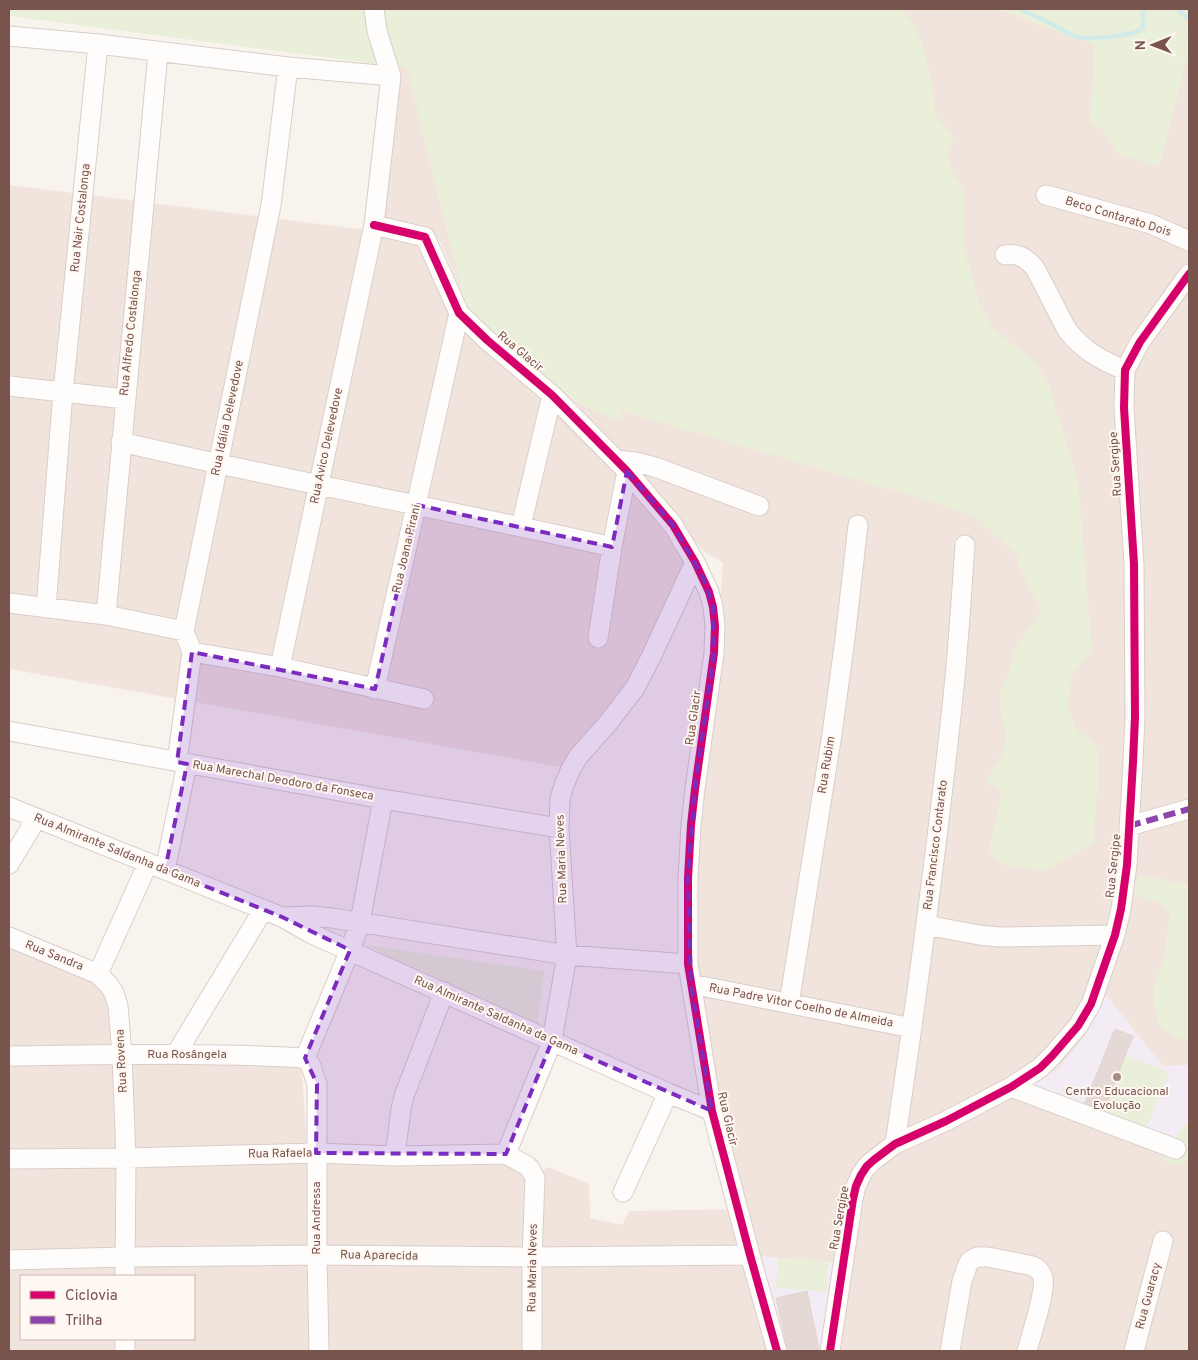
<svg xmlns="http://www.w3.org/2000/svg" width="1198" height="1360" font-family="Overpass,sans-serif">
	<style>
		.residential { fill: #f1e4dc; fill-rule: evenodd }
		.education { fill: #f4ecf4 }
		.green { fill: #eaefd9 }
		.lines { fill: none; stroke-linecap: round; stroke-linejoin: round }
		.stream { stroke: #d0ebe8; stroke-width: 4.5 }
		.building { fill: #e5d9d6; stroke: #e2d5d0 }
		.minor-casing { stroke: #d8ceca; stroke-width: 21 }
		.minor { stroke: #fefdfc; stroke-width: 19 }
		.quiet { stroke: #8e44ad; stroke-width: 6; stroke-dasharray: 12 6; stroke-linecap: butt }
		.cycleway-casing { stroke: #fff7f1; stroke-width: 11 }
		.cycleway { stroke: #d6006c; stroke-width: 8 }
		.marked { fill: #7b2cbf; fill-opacity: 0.2; stroke: #7b2cbf; stroke-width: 4; stroke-dasharray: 10 6; stroke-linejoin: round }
		.poi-dot { fill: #a58c85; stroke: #fff7f1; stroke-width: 2 }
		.labels { text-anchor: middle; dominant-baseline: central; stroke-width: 4; stroke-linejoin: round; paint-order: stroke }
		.street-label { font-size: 12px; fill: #78544d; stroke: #fff7f1 }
		.poi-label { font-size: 12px; fill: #78544d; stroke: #fff7f1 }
	</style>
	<rect width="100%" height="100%" fill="#f9f3ee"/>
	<!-- residential -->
	<path class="residential" d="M372,9h817v1342h-1180v-410l99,43 6,79 187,-4 7,101 193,1 32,18 15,-12 41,17 1,34 32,7 7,-14 118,-2 -26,-108 -25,-129 1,-130 15,-141 11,-138 -20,-12 -134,-156 -94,-71 -36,-85 -25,-14 -35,1 21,-158 -32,-10zM21,1276h173v63h-173z
		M9,185l374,47 29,-1 57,96 50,39 182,190 -64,115 -71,97 -557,-99z"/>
	<!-- education -->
	<path class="education" d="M1106,995l57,71 26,-1v62l-9,15 -150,-56 28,-17 27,-33z
		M760,1256l78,6 -13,89h-39z"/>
	<!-- green -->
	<path class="green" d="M9,9h893l15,21 12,38 7,49 18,21 -7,16 4,18 13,19 -1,43 2,19 15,53 13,22 43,35 13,23 29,97 14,167 -19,23 -6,32 9,24 21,17v46l-4,51 -48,27 -41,-5 -15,-13 13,-61 -15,-9 6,-13 9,-14 4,-14 -1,-11 -4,-18 -1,-21 9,-16 8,-31 20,-24 4,-10 -22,-44 -1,-10 -21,-19 -18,-18 -32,-13 -328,-96 4,12 -56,-24 -95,-69 -65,-261 -398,-52z
		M996,9h193v24l-2,3 2,16 -30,114 -41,-11c-5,-14 -12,-27 -28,-30l5,-80z
		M1141,877h13l20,7 15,-1v159l-15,-6 -14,-10 -5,-20 -2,-18 11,-26 6,-48 -8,-11 -27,-8 -1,-13z
		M366,945l178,26 -7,58z
		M1126,1055l43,17 -23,58 -43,-17z
		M1189,1121v36l-6,7h-17l-1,-16z
		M778,1258l51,3 -3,31 -50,-4z"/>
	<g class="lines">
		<!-- stream -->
		<path class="stream" d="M1019,9c13,5 25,11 38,18 6,3 12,7 17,9 11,4 61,1 68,-8 3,-5 0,-14 1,-19
			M1178,9l11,11"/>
	</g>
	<!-- building -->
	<path class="building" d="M1115,1029l18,7 -29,74 -19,-7z
		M807,1291l12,58 -8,2h-23l-12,-53z"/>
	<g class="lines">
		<!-- minor casing -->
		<g class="minor-casing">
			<path id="minor" d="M9,36l89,8 190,23 103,9
				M1046,195l105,29 38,17
				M374,225l51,12 34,76 28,27 65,55 75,76 46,54 22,37 14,30 4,15 2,19 -1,27 -19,136 -4,36 -3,53v86l24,147 38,144 27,96
				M1005,255c14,-2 21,3 30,13l32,62c17,21 33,30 58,40
				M9,386l116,13
				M121,442c163,38 328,68 491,105
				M616,460l20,2 19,5 104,39
				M521,526l31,-131
				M9,603l97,12 78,16 8,21 -15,110
				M46,608l17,-216 35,-348
				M106,615l52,-563
				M184,631l87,-426 17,-138
				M598,638l14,-91 15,-76
				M192,652l88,15 144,32
				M280,667l94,-442 17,-149 -14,-45 -3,-22
				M375,689l84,-376
				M9,731l374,68 176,29
				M9,807l273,110 30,17 356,159 44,18
				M1129,826l60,-17
				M9,864l27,-45
				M165,870l22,-106
				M283,917l28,-1 21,2 235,37 121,9
				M926,925l53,10 20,2 116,-2
				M9,937l89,37
				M691,984l221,44
				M789,1004l43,-270 13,-95 13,-114
				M176,1054l87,-144
				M9,1056c99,-1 198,-4 296,2l6,8 6,18v171l2,96
				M305,1058l45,-108 10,-28 23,-123
				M1011,1087l165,62
				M895,1144c23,-155 44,-310 60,-466 4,-44 7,-89 10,-133
				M506,1154l46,-113 15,-86 -8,-127 1,-29 4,-14 7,-16 7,-12 30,-34 27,-35 16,-31 44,-95
				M395,1156l6,-47 3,-13 40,-104
				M9,1159l117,-1 190,-5 79,3 111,-2 21,12 3,3 5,9 -3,79v94
				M623,1192l45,-99
				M9,1260l116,-3 192,-2 215,2 218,-2
				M125,1276l1,-118 -4,-103 -4,-49 -4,-13 -5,-8 -11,-11 50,-111
				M125,1339v12
				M830,1351l23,-152 3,-13 5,-11 6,-9 8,-7 20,-15 51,-23 65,-34 29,-19 12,-12 26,-30 13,-22 24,-69 6,-26 6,-44 6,-103 2,-45 -1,-153 -10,-156 1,-38 15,-28 49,-68
				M950,1351l12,-70 6,-17 2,-3 7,-4h11l45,9c5,3 8,5 10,12 3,14 -12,57 -16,73
				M1134,1351l29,-110"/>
		</g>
		<!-- minor -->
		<use href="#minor" class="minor"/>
		<!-- quiet -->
		<path class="quiet" d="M1129,826l60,-17"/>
		<!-- cycleway casing -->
		<g class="cycleway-casing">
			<path id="cycleway" d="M374,225l51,12 34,76 28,27 65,55 75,76 46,54 22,37 14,30 4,15 2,19 -1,27 -19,136 -4,36 -3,53v86l24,147 38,144 27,96
				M830,1351l23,-152 3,-13 5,-11 6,-9 8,-7 20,-15 51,-23 65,-34 29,-19 12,-12 26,-30 13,-22 24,-69 6,-26 6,-44 6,-103 2,-45 -1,-153 -10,-156 1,-38 15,-28 49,-68"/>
		</g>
		<!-- cycleway -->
		<use href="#cycleway" class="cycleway"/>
	</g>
	<!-- marked area -->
	<path class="marked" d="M627,471l46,54 30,52 10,30 1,46 -19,136 -7,89 3,106 21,127 -160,-70 -46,113 -190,-1 1,-69 -12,-26 45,-108 -68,-33 -117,-47 22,-106 -10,-2 15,-110 183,37 42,-184 195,42z"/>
	<!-- markers -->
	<circle class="poi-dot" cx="1117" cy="1077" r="5"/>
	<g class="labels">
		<!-- street labels -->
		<g class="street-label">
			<text transform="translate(1118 217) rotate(17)">Beco Contarato Dois</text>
			<text transform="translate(81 218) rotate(-84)">Rua Nair Costalonga</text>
			<text transform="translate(131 333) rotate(-84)">Rua Alfredo Costalonga</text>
			<text transform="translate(520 352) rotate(40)">Rua Glacir</text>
			<text transform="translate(228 418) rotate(-78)">Rua Idália Delevedove</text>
			<text transform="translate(327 446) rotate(-78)">Rua Avico Delevedove</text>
			<text transform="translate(1116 464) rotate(-94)">Rua Sergipe</text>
			<text transform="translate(407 549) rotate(-77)">Rua Joana Pirani</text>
			<text transform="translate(694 718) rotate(-82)">Rua Glacir</text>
			<text transform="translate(827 765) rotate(-81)">Rua Rubim</text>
			<text transform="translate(283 781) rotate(10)">Rua Marechal Deodoro da Fonseca</text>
			<text transform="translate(936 845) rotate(-83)">Rua Francisco Contarato</text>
			<text transform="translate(117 851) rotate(22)">Rua Almirante Saldanha da Gama</text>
			<text transform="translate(562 859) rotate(-92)">Rua Maria Neves</text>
			<text transform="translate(1114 866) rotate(-84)">Rua Sergipe</text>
			<text transform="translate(54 956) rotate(22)">Rua Sandra</text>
			<text transform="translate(801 1006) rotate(11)">Rua Padre Vitor Coelho de Almeida</text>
			<text transform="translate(496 1016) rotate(24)">Rua Almirante Saldanha da Gama</text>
			<text x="187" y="1055">Rua Rosângela</text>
			<text transform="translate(122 1061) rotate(-93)">Rua Rovena</text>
			<text transform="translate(727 1119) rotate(77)">Rua Glacir</text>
			<text transform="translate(280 1154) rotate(-1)">Rua Rafaela</text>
			<text transform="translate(317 1218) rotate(-90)">Rua Andressa</text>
			<text transform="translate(840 1218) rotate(-80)">Rua Sergipe</text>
			<text transform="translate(379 1256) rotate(1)">Rua Aparecida</text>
			<text transform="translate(533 1268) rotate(-89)">Rua Maria Neves</text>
			<text transform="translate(1149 1296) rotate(-75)">Rua Guaracy</text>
		</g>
		<!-- poi labels -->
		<g class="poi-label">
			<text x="1117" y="1092">Centro Educacional<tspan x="1117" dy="14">Evolução</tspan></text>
		</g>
	</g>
	<!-- border -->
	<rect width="1198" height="1360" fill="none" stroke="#78544d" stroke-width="20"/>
	<!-- legend -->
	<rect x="20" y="1275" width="175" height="65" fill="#fff7f1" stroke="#c9b6af"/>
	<rect x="30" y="1291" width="25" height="8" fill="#d6006c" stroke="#c9b6af"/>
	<text x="65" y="1300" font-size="15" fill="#78544d">Ciclovia</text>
	<rect x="30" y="1316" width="25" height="8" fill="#8e44ad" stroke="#c9b6af"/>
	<text x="65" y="1325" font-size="15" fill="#78544d">Trilha</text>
	<!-- north arrow -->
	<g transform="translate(1153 45) rotate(269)" stroke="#fff7f1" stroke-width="4" paint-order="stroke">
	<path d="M0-4L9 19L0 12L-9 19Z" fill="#78544d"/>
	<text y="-8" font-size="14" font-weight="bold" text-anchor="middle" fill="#78544d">N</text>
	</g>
</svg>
